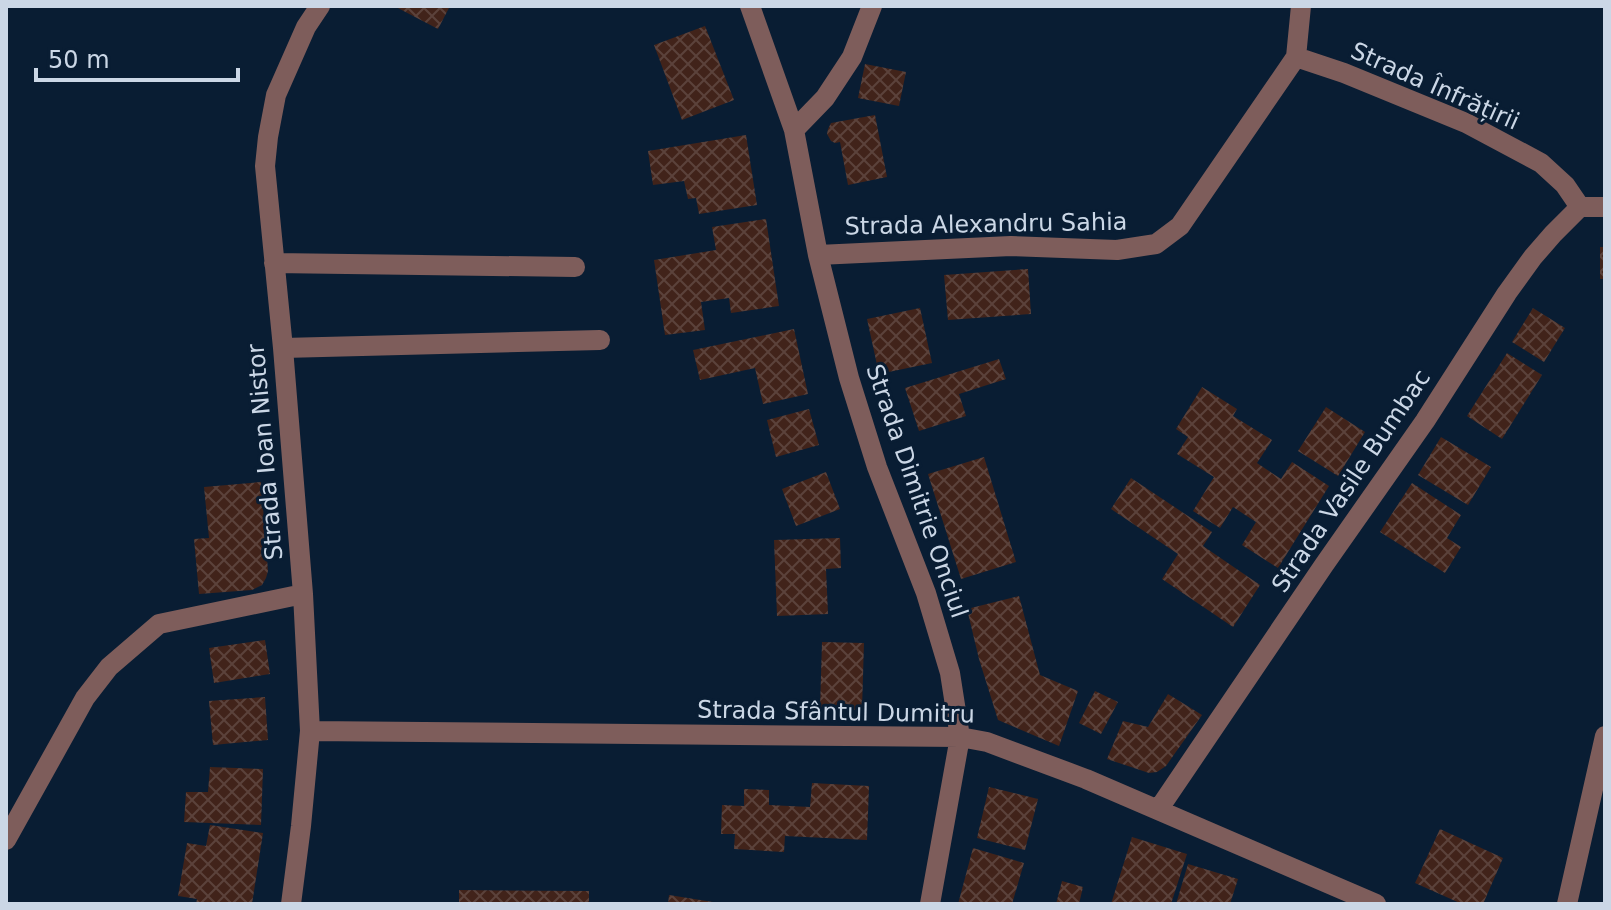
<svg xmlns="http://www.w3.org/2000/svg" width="1611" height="910" font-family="'DejaVu Sans',sans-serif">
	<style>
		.building { fill: url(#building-cross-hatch) }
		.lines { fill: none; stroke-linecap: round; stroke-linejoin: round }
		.minor { stroke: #7e5d5b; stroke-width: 20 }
		.labels { text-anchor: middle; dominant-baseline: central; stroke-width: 6; stroke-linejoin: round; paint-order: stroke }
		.street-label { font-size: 24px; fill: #cbd7e6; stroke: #091d33 }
	</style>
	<defs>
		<pattern id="building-cross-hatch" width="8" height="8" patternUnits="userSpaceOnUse" patternTransform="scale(2)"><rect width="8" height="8" fill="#41231a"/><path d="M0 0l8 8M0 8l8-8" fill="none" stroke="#5b423b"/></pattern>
	</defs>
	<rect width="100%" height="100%" fill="#091d33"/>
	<!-- building -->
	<path class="building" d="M394,6h56l-12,23z
		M705,26l29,74 -52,20 -28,-75z
		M865,64l41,8 -7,34 -41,-8z
		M875,115l12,62 -39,8 -8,-43 -5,1 -4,-2 -4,-7 1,-5 3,-6z
		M746,135l11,70 -58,9 -3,-16 -8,1 -4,-18 -31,4 -5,-34z
		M766,219l13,87 -48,7 -2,-15 -28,4 4,28 -40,5 -11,-75 62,-10 -4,-23z
		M1600,247h5v32h-5z
		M1028,269l3,45 -83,6 -4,-45z
		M920,308l12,55 -53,11 -12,-55z
		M1533,308l32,20 -21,34 -32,-20z
		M794,329l14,65 -45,10 -8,-36 -55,12 -7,-30z
		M1507,353l35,22 -40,64 -35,-23z
		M999,359l7,20 -47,15 7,22 -47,15 -14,-43z
		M1202,387l35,22 -4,7 39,24 -15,23 24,16 11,-17 37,24 -51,82 -36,-23 14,-23 -23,-15 -13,21 -27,-17 21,-34 -37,-23 11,-17 -12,-8z
		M1326,407l39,25 -27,44 -40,-25z
		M809,409l10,36 -43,12 -9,-37z
		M1441,437l50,30 -23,38 -50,-30z
		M984,457l32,105 -55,17 -33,-105z
		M826,472l14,37 -44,17 -14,-37z
		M1131,478l81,54 -9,14 57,39 -27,42 -71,-48 16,-25 -67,-45z
		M261,482l7,89 -2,7 -4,7 -10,5 -53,4 -5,-55 15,-1 -5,-51z
		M1412,483l49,32 -14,23 14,9 -16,26 -65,-41z
		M840,538l1,30 -15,1 2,45 -51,2 -3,-76z
		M1019,596l21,79 38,16 -19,55 -61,-26 -19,-61 -12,-50z
		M265,640l5,34 -56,9 -5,-35z
		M822,642l42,1 -2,67 -42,-2z
		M1095,691l23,11 -17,32 -22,-11z
		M1168,694l34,21 -36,51 -9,6 -8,1 -42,-14 16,-38 25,6z
		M265,697l3,43 -55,5 -4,-44z
		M210,767l53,2 -2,56 -77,-3 2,-30h22z
		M812,783l57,3 -2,54 -82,-4 -1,16 -50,-3 1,-15h-14l1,-29 22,1v-17l25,1v15l41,2z
		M989,787l49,12 -13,51 -48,-12z
		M210,825l53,8 -11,71h-56l1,-5 -19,-3 9,-53 19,3z
		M1440,829l63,29 -20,46h-21l-47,-21z
		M1132,837l55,17 -16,50h-60z
		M973,848l51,15 -12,41h-54z
		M1188,864l50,15 -8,25h-54z
		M1062,881l21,6 -4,17h-23z
		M459,890l130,1v13h-130z
		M669,895l44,7v2h-45z"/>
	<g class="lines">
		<!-- minor -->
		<path class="minor" d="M750,6l44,124 24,125 31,123 28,89 49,126 24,80 10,64 -30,167
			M1296,57l48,16 122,50 75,40 24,22 15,22
			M794,130l31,-32 27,-41 20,-51
			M818,255l193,-9 106,4 39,-6 24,-18 116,-169 5,-51
			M274,263l301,4
			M283,348l317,-8
			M310,731l650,6 27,5 99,37 290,125
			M1158,810l166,-245 101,-144 82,-128 26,-36 20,-23 27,-27h25
			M6,840l79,-142 24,-31 50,-43 144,-30
			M291,904l10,-78 9,-95 -7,-137 -20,-246 -18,-182 3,-29 8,-42 30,-68 14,-21
			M1567,904l38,-168"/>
	</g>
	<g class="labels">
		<!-- street labels -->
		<g class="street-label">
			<text transform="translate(1435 86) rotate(24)">Strada Înfrățirii</text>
			<text transform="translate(986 224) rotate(-1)">Strada Alexandru Sahia</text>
			<text transform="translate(265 452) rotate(-95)">Strada Ioan Nistor</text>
			<text transform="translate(1351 481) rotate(-56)">Strada Vasile Bumbac</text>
			<text transform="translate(917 491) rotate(71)">Strada Dimitrie Onciul</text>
			<text transform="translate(836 712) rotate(1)">Strada Sfântul Dumitru</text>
		</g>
	</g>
	<!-- border -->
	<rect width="1611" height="910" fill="none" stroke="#cbd7e6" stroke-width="16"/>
	<!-- scale -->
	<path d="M36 68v12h202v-12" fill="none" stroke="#cbd7e6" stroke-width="4"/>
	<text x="48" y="68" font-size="24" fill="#cbd7e6" stroke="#091d33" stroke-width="6" paint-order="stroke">50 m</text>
</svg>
